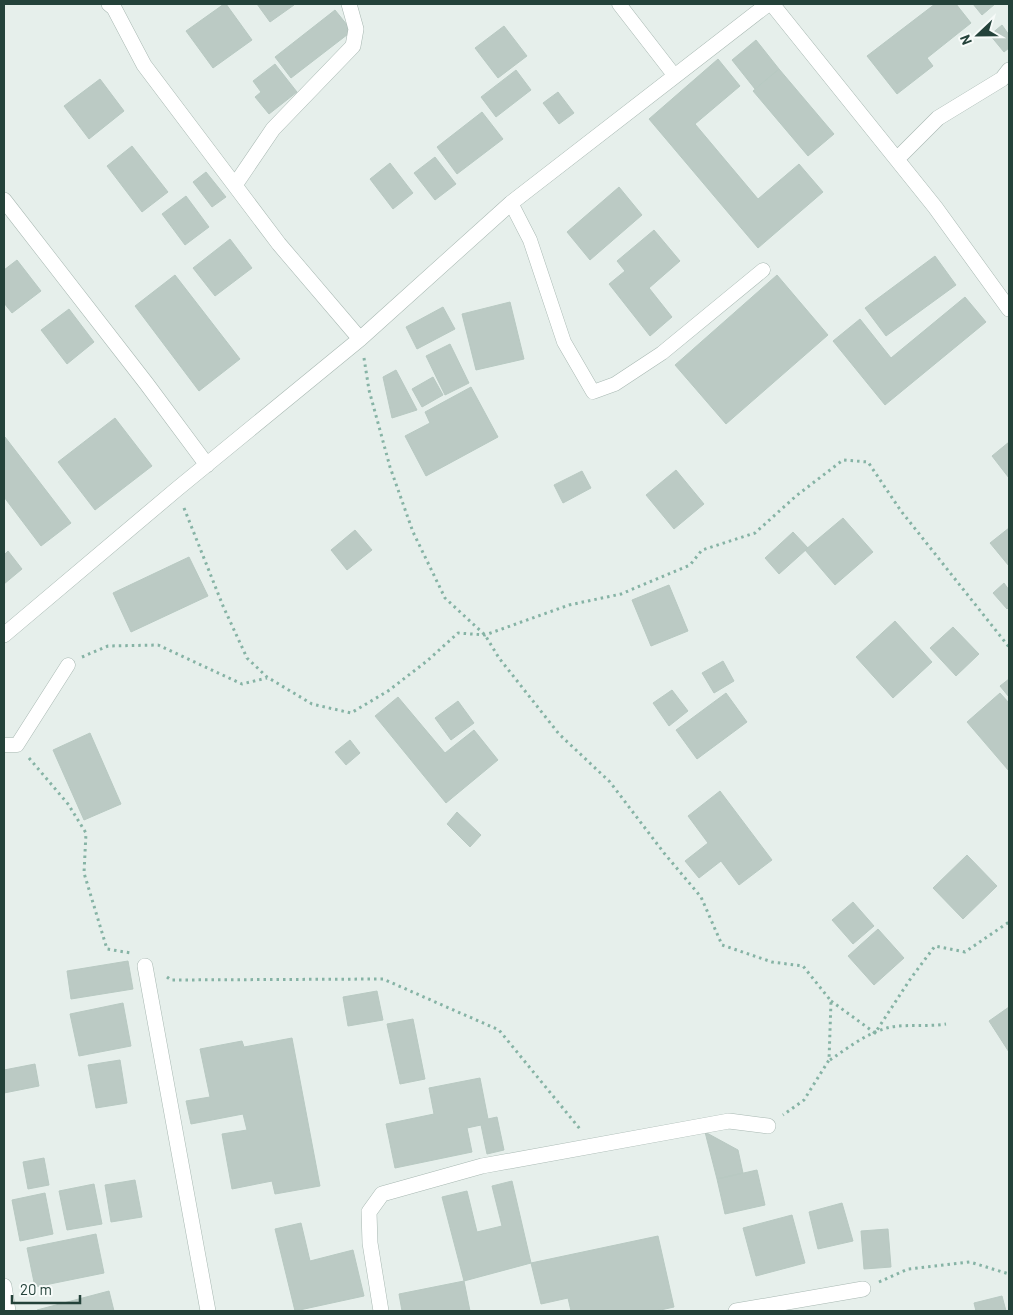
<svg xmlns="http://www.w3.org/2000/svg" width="1013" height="1315" font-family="Barlow,sans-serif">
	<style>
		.building { fill: #bbcac4; stroke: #b8c9c2 }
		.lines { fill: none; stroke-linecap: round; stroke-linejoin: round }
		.service-casing { stroke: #a8b8b2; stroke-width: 15 }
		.minor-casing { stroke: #a8b8b2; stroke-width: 16 }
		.path { stroke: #86b3a5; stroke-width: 3; stroke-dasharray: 2.5 4; stroke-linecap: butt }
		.service { stroke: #fff; stroke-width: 14 }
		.minor { stroke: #fff; stroke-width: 15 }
	</style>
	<rect width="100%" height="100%" fill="#e6efeb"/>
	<!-- building -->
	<path class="building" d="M224,4h2l26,36 -39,28 -27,-37z
		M257,4h36l1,1 -24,17z
		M935,4h21l15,19 -44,35 6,8 -36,28 -30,-38z
		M973,4h22l-13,11z
		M335,10l17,21 -61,47 -16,-21z
		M1002,25l7,10v13l-5,4 -14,-17z
		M504,26l23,30 -29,22 -23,-30z
		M756,40l23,29 -24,20 -23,-29z
		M718,59l22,27 -45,38 63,75 41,-35 24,28 -65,56 -109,-129z
		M275,64l22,28 -28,22 -14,-17 6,-5 -8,-11z
		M779,69l55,65 -26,22 -55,-65z
		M516,70l15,20 -35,27 -15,-20z
		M100,79l24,32 -35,28 -25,-33z
		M558,92l16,21 -15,11 -16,-21z
		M482,112l21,27 -46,35 -20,-27z
		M132,146l36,46 -26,20 -35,-46z
		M435,157l21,27 -21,16 -21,-27z
		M390,163l23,30 -20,16 -23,-30z
		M206,172l20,25 -14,10 -19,-25z
		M619,187l23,28 -52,45 -23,-28z
		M186,196l23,31 -24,18 -23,-31z
		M654,230l26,31 -31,27 23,29 -22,19 -41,-52 16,-13 -8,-10z
		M230,239l22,29 -37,28 -22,-28z
		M935,256l21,29 -70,51 -21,-28z
		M17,260l24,31 -29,22 -8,-10v-33z
		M175,275l65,84 -41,32 -64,-85z
		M777,275l51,60 -102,89 -51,-59z
		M965,297l21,25 -101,83 -52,-64 27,-22 31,39z
		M510,302l14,57 -48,11 -14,-56z
		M443,307l12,22 -38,20 -11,-22z
		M69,309l25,33 -27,22 -26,-34z
		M450,344l19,39 -24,12 -19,-39z
		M396,370l21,40 -25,8 -9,-41z
		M433,377l10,18 -21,12 -10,-18z
		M471,387l27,50 -72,39 -21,-40 25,-13 -5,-11z
		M115,418l37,48 -57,44 -37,-48z
		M5,437l66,86 -30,23 -37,-49z
		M1009,442v36l-17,-22z
		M676,470l28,34 -30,25 -28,-34z
		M582,471l9,17 -28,15 -9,-18z
		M843,518l30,34 -38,33 -30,-35z
		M1009,528v38l-19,-23z
		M355,530l17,20 -25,20 -16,-20z
		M793,532l15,16 -29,26 -14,-16z
		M8,551l14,18 -18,15v-29z
		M189,557l19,39 -77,36 -18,-39z
		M1004,583l5,7v17l-2,2 -14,-16z
		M669,585l19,46 -37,15 -19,-46z
		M895,621l37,41 -39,36 -37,-41z
		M953,627l26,27 -23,22 -26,-28z
		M723,661l11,20 -20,12 -12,-20z
		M1009,679v18l-9,-11z
		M672,690l16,21 -19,15 -16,-23z
		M726,693l21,29 -50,37 -21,-29z
		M1000,693l9,10v68l-42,-49z
		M398,697l47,56 29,-23 24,30 -52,43 -71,-87z
		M458,701l16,22 -23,17 -16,-22z
		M90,733l31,71 -37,16 -31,-70z
		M350,740l10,13 -14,12 -11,-13z
		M720,791l52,69 -33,25 -18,-24 -22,17 -14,-17 23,-18 -20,-27z
		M457,812l24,23 -11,12 -23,-23z
		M967,855l30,31 -34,33 -30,-31z
		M853,902l21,24 -21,18 -21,-24z
		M878,929l26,29 -30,27 -26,-29z
		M128,961l5,28 -62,10 -4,-28z
		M377,991l6,29 -35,6 -5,-29z
		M123,1003l8,43 -52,10 -9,-42z
		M1009,1007v45l-20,-31z
		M413,1019l12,60 -25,5 -13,-60z
		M292,1038l28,148 -45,8 -3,-13 -40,8 -10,-55 25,-4 -4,-16 -52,10 -5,-23 24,-4 -10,-48 42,-8 2,6z
		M120,1060l7,43 -31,5 -8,-43z
		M35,1064l4,22 -35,7v-23z
		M480,1078l8,41 9,-2 7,33 -17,4 -6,-29 -14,3 5,24 -77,16 -9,-44 48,-10 -5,-26z
		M705,1132l33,18 5,23 -26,6z
		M44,1158l5,27 -21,4 -5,-27z
		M757,1170l8,35 -40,9 -8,-35z
		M135,1180l7,37 -31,5 -6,-37z
		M512,1181l19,82 -67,18 -22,-84 25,-6 10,41 25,-6 -10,-40z
		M94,1184l8,40 -35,6 -8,-39z
		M45,1193l8,41 -33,7 -8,-41z
		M842,1203l11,38 -35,8 -9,-37z
		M792,1215l13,48 -49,13 -13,-48z
		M301,1223l9,38 43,-11 11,46 -69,15 -20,-82z
		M888,1229l3,38 -27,2 -3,-38z
		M96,1234l8,39 -69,14 -8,-39z
		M658,1236l16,71 -18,4h-85l-3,-13 -27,6 -10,-41z
		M464,1281l6,30h-68l-3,-17z
		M109,1291l5,20h-77v-1z
		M1002,1296l4,15h-30l-2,-8z"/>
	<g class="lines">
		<!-- service casing -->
		<g class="service-casing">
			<path id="service" d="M619,4l55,71
				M511,203l19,37 34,102 29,50 22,-8 47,-31 101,-83
				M4,745h13l51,-80"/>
		</g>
		<!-- minor casing -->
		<g class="minor-casing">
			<path id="minor" d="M109,4l5,4 30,57 135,179 81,95
				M772,4l163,203 74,102
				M897,159l41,-41 64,-39 7,-9
				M235,185l38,-56 80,-83 3,-17 -7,-25
				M4,200l142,183 61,82
				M4,635l173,-146 183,-150 151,-136 257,-199
				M145,966l63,345
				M4,1286l4,25
				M381,1311l-11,-68 -1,-31 13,-18 100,-28 247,-45 39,5
				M736,1311l127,-22"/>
		</g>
		<!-- path -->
		<path class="path" d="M364,358l5,32 21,77 23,65 32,66 40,37 14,23 60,76 51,48 54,71 37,44 21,48 50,17 31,4 28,35 -2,59 -25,40 -21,15
			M184,508l39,98 24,52 20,19 45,27 39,9 37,-22 39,-30 31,-28 27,2 84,-30 52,-11 69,-29 12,-15 53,-17 41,-37 47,-36 25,2 33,49 108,136
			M82,657l26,-11 50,-1 84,39 25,-6
			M29,758l39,46 18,29 -2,40 23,76 24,4
			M167,977l4,3 212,-1 116,51 81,99
			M831,1001l44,32 36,-55 24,-32 30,6 44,-30
			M830,1060c19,-13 38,-28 61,-33 17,-3 37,0 55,-3
			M879,1282l29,-13 62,-7 39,12"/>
		<!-- service -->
		<use href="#service" class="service"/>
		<!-- minor -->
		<use href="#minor" class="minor"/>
	</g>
	<!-- border -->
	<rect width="1013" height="1315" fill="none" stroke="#24423a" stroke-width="10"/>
	<!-- north arrow -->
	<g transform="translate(978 35) rotate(248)" stroke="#f7fbf9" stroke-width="4" paint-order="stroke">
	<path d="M0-4L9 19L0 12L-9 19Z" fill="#24423a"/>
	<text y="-8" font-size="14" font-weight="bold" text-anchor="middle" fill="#24423a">N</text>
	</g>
	<!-- scale -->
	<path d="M12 1295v8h68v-8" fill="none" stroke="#24423a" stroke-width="2.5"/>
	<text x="20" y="1295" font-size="15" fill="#24423a" stroke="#f7fbf9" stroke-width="4" paint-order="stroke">20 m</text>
</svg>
